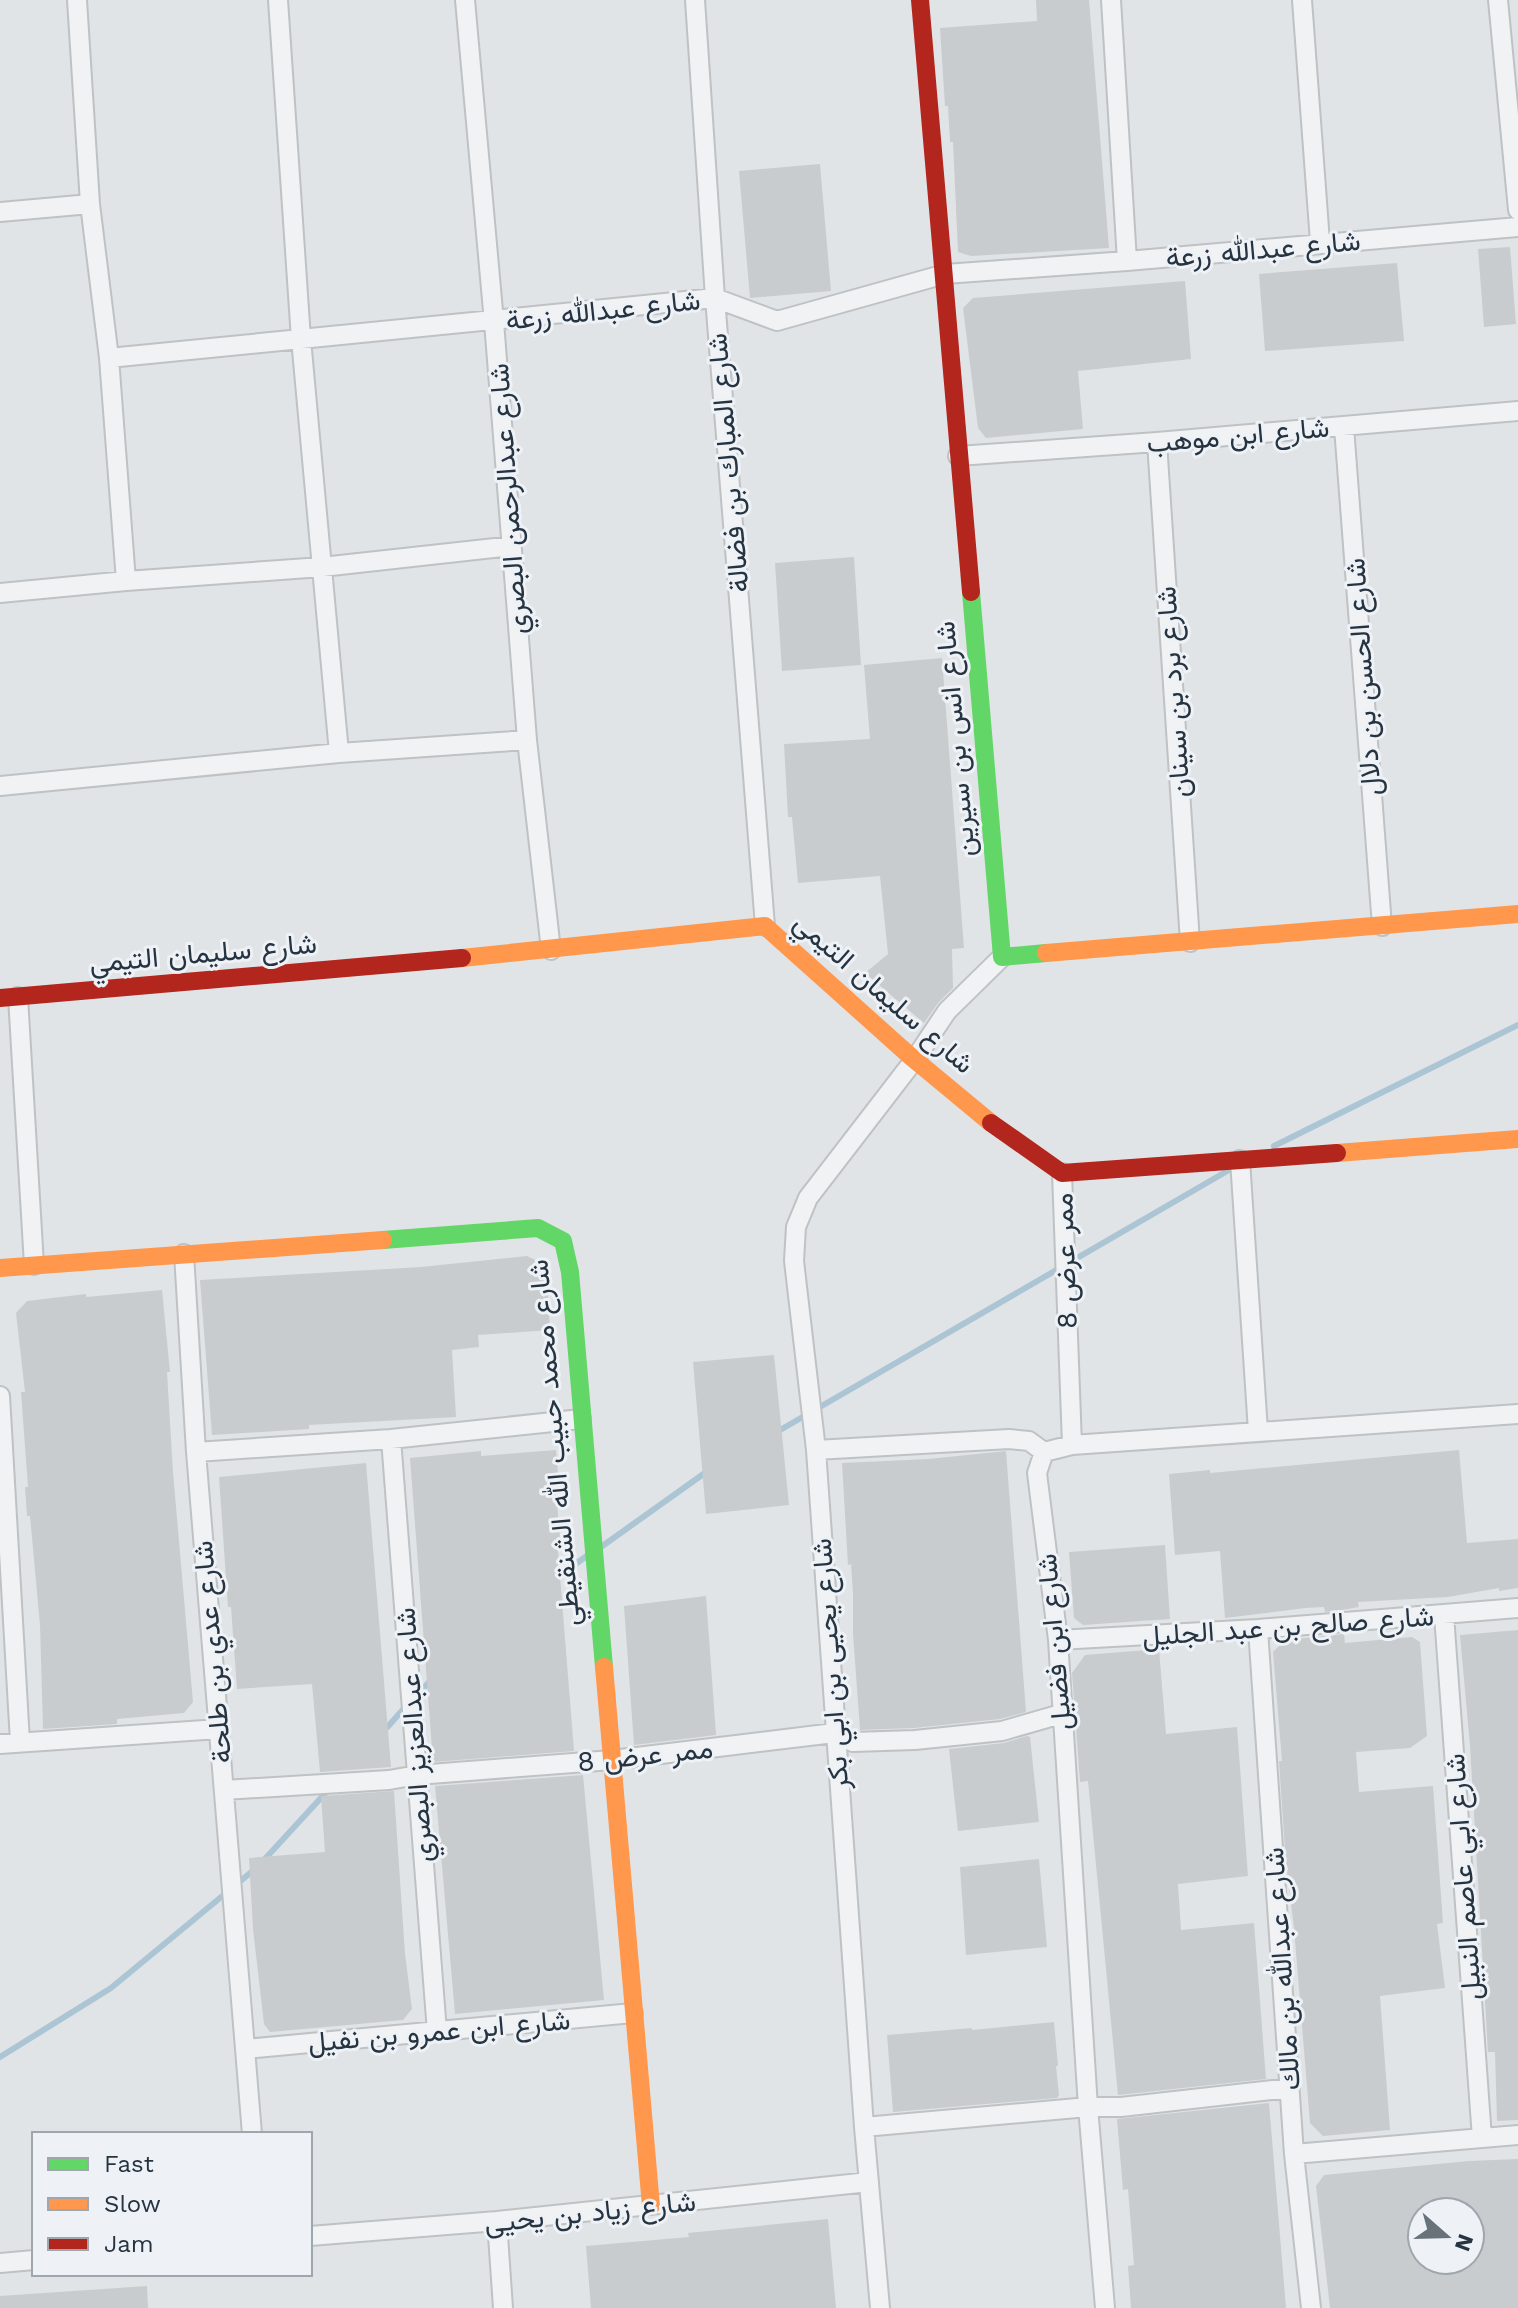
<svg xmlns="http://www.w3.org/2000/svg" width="1518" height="2308" font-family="'Work Sans',Vazirmatn,sans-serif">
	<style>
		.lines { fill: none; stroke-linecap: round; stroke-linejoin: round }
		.stream { stroke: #acc5d4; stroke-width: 6 }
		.building { fill: #c9ccce; fill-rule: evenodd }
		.street-casing { stroke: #bfc2c4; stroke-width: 22 }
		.street { stroke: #f0f2f3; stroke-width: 18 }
		.fast { stroke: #63d668; stroke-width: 18 }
		.slow { stroke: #ff974d; stroke-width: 18 }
		.jam { stroke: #b3261e; stroke-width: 18 }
		.labels { text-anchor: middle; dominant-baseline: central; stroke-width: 6; stroke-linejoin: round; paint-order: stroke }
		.street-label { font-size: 28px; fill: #263441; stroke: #eef2f6 }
	</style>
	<rect width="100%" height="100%" fill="#e1e4e6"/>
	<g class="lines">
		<!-- stream -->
		<path class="stream" d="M1274,1146l244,-121
			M775,1433l454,-263
			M601,1547l108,-77
			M555,1579l33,-24
			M415,1697l17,-18
			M383,1732l24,-27
			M263,1861l68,-74
			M0,2057l111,-69 144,-119"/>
	</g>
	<!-- building -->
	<path class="building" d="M1036,0h53l20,248 -138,8 -13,-4 -5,-110h-3l-2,-36h-3l-5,-78 97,-7z
		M820,164l11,127 -81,7 -11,-127z
		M1510,247l6,77 -32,3 -6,-78z
		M1397,263l7,78 -139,10 -6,-77z
		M1185,281l6,78 -113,12 5,58 -97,9 -8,-10 -15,-120 10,-10z
		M854,557l7,108 -79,6 -7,-108z
		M942,658l22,290 -12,1 1,39 -15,15 -14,20 -59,-50 23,-19 -8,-78 -82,7 -6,-66h-4l-4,-73 86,-5 -6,-74z
		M527,1256l19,9 4,65 -72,5 1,12 -27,3 4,67 -147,8v4l-97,6 -12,-155 221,-13z
		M162,1290l8,82h-3l6,100 20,230 -9,11 -67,6v5l-74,5 -3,-104 -10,-109h-3l-2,-29h3l-7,-95h4l-9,-79 11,-12 59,-7v3z
		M774,1355l15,150 -83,9 -13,-152z
		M556,1450l4,51 -3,1 3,36h-3l17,213 -141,11 -23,-304 71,-7v5z
		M1459,1450l8,93 51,-4v49l-19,3v-3l-51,9 -90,5 1,5 -17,3 -17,2 -1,-5 -19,1 -80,10 -5,-67 -45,4 -6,-81 41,-4v3z
		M1006,1451l20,261 -26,7 -86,9 -54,2 -7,-96v-40l-2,-30 -3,1 -6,-102 86,-4z
		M366,1463l25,304 -71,5 -8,-88 -75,5 -6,-82h-3l-9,-130z
		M1165,1545l5,74 -87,6 -9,-7 -5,-66z
		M706,1596l10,139 -82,10 -10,-139z
		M1518,1630v490l-21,1 -2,-69h-7l-18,-306 -10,-111z
		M1344,1634l1,9 67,-6 8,5 7,94 -17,12 -54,4 3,40 74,-6 10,137 -6,1 8,64 -65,8 10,134 -67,6 -13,-13 -16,-195 -8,-64 -7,-103h3l-9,-109 12,-12z
		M1159,1649l7,85 71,-7 11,149 -70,8 3,46 73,-7 12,156 -148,16 -30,-314 -8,1 -8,-109 13,-18z
		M1027,1736l3,1 9,85 -81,9 -9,-82 55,-6z
		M583,1775l21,225 -149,14 -20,-228z
		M394,1791l11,163 7,55 -9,11 -133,12 -6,-8 -11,-95 -4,-71 76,-6 -4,-56z
		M1039,1859l8,88 -81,8 -6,-88z
		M1054,2022l4,44h-2l3,29 -2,3 -164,14 -6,-77 85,-7v2z
		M1269,2103l17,205h-155l-3,-42 6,-1 -6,-76 -5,1 -6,-71z
		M1518,2159v149h-188l-14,-122 8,-11 145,-14zM1422,2212h48v48h-48z
		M828,2219l8,89h-245l-5,-62 103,-9 -1,-4z
		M147,2286l1,22h-148v-12z"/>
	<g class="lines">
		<!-- street casing -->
		<g class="street-casing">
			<path id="street" d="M77,0l13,204 19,154 17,223
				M278,0l23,339 38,414
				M465,0l29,322 33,418 24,210
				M695,0l20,298 50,628
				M1111,0l16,261
				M1302,0l18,242
				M1498,0l20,210
				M0,212l90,-8
				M109,358l606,-60 62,23 168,-47 182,-13 391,-34
				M1344,427l38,499
				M1157,442l33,500
				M958,456l199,-14 361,-31
				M0,593l126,-12 196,-14 190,-21
				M0,786l339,-33 188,-13
				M18,997l16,268
				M1240,1160l18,271
				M1062,1173l10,272
				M184,1254l12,198 56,682
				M0,1396l20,346
				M391,1439l46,593
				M816,1450l193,-11 20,2 15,11
				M196,1452l195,-13 190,-20
				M1444,1615l38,523
				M1258,1629l36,525 17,154
				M1058,1640l200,-11 260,-21
				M0,1744l219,-15
				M224,1790l165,-10 28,-5 195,-15 222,-27 19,9 62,-2 87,-9 59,-17
				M245,2049l388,-36
				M864,2127l224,-20h33l169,-19
				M1294,2154l224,-19
				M497,2221l6,87
				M310,2236l187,-15 372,-39
				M0,2263l34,-3
				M880,2308l-16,-181 -48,-677 -22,-189 2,-34 12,-29 107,-139 32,-48 55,-54
				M1105,2308l-17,-201 -30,-467 -21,-167 7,-21 28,-7 446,-31"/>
		</g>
		<!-- street -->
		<use href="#street" class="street"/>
		<!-- fast -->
		<path class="fast" d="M971,592l31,365 44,-4
			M383,1240l155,-12 25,13 7,31 34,395"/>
		<!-- slow -->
		<path class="slow" d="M1046,953l472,-39
			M462,958l303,-32 144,129 82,68
			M1337,1153l181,-14
			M0,1268l383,-28
			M604,1667l47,539"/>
		<!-- jam -->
		<path class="jam" d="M920,0l51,592
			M0,998l462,-40
			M991,1123l71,50 275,-20"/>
	</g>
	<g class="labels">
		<!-- street labels -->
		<g class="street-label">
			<text transform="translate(1263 249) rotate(-5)">شارع عبدالله زرعة</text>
			<text transform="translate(603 310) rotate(-6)">شارع عبدالله زرعة</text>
			<text transform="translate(1238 435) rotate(-5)">شارع ابن موهب</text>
			<text transform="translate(728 463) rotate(-95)">شارع المبارك بن فضالة</text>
			<text transform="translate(508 499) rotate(-94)">شارع عبدالرحمن البصري</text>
			<text transform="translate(1363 677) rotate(-94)">شارع الحسن بن دلال</text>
			<text transform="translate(1173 692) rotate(-94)">شارع برد بن سينان</text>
			<text transform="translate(955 739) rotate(-95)">شارع انس بن سيرين</text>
			<text transform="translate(203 953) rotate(-5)">شارع سليمان التيمي</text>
			<text transform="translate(884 993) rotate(41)">شارع سليمان التيمي</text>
			<text transform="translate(1065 1261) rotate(-92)">ممر عرض 8</text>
			<text transform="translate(554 1443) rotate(-95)">شارع محمد حبيب الله الشنقيطي</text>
			<text transform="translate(1288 1626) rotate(-4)">شارع صالح بن عبد الجليل</text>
			<text transform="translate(1054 1642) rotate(-95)">شارع ابن فضيل</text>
			<text transform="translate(212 1652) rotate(-95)">شارع عدي بن طلحة</text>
			<text transform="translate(830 1664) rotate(-94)">شارع يحيى بن ابي بكر</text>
			<text transform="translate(414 1735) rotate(-94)">شارع عبدالعزيز البصري</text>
			<text transform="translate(645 1755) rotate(-6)">ممر عرض 8</text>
			<text transform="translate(1463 1877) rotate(-94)">شارع ابي عاصم النبيل</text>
			<text transform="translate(1282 1969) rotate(-94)">شارع عبدالله بن مالك</text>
			<text transform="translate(439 2031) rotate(-5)">شارع ابن عمرو بن نفيل</text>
			<text transform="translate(590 2212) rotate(-6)">شارع زياد بن يحيى</text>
		</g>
	</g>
	<!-- legend -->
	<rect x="32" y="2132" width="280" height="144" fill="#eef2f6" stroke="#9ea6ae" stroke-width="2"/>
	<rect x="48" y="2158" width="40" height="12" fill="#63d668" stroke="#9ea6ae" stroke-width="2"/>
	<text x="104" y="2172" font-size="24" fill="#263441">Fast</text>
	<rect x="48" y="2198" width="40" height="12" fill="#ff974d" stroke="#9ea6ae" stroke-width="2"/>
	<text x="104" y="2212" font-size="24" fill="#263441">Slow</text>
	<rect x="48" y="2238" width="40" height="12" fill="#b3261e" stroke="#9ea6ae" stroke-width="2"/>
	<text x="104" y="2252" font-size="24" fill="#263441">Jam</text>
	<!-- north arrow -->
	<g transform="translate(1446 2236) rotate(110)"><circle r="38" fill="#eef2f6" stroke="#9ea6ae" stroke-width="2"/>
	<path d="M0-6L14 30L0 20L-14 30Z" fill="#67727b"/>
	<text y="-12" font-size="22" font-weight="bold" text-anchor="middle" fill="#263441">N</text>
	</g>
</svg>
